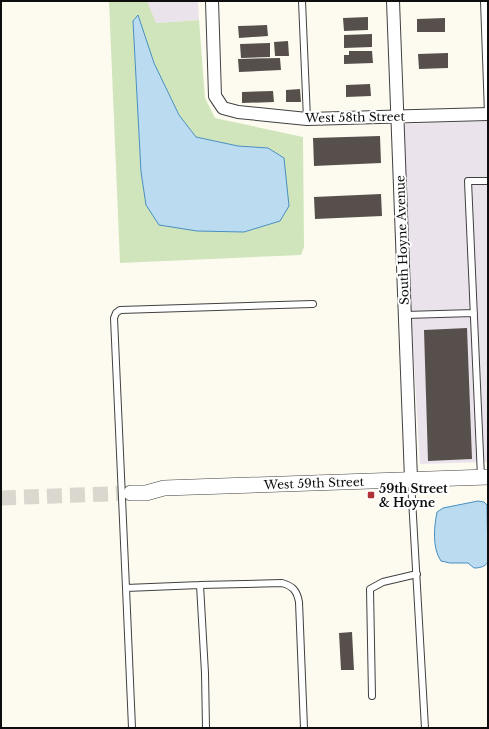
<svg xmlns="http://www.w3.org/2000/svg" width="489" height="729" font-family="'Libre Baskerville',serif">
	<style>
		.industrial { fill: #ebe3ec }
		.green { fill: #d1e5bd; fill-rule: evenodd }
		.water { fill: #badbf0; stroke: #488fc0 }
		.building { fill: #564f4b }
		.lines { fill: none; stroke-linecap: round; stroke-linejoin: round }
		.tertiary-tunnel { stroke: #d9d7ce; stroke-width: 15; stroke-dasharray: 15 8; stroke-linecap: butt }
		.service-casing { stroke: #414141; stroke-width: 8 }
		.minor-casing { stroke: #414141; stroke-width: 14 }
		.tertiary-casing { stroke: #414141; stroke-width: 16 }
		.service { stroke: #fff; stroke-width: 6 }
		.minor { stroke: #fff; stroke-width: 12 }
		.tertiary { stroke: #fff; stroke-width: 15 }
		.poi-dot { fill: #b03338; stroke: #fff; stroke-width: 1.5 }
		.labels { text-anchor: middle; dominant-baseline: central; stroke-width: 4; stroke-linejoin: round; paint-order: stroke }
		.street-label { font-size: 12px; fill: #0e0e0e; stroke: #fff }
		.poi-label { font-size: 12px; font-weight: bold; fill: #0e0e0e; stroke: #fff; text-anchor: start }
	</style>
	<rect width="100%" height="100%" fill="#fdfbf0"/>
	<!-- industrial -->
	<path class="industrial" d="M147,1h51l1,19 -44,3z
		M488,121v341l-68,2 -13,-219 -3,-121z"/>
	<!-- green -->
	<path class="green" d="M109,1h38l9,22 43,-3 6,78 10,20 88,19 1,110 -3,8 -181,8zM138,16l16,47 25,52 17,22 42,9 30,2 12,73 -36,11 -47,-1 -51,-26 -5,-33 -8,-151z"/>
	<!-- water -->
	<path class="water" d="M138,15l16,48 25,52 17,22 42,9 30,2 16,10 5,48 -9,15 -36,11 -47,-1 -38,-6 -13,-20 -5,-33 -8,-151z
		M478,501l6,1 3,3 1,57c-3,5 -9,6 -14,6l-6,-5h-18l-9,-2c-9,-13 -7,-34 -4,-49l6,-4z"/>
	<!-- building -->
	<path class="building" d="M368,17v13l-24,1 -1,-13z
		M445,18v14h-28v-13z
		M267,25l1,11 -29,2 -1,-12z
		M372,34v13l-28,1v-13z
		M288,41l1,15h-14l-1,-14z
		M270,43v14l-29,1 -1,-14z
		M349,51h23l1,12 -29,1v-9h5z
		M448,53v15l-29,1 -1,-15z
		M280,58l1,12 -42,2 -1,-13z
		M370,84l1,12 -25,1v-12z
		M300,89l1,13h-15v-12z
		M273,91l1,11 -32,1v-11z
		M380,136l1,27 -67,3 -1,-28z
		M381,194l1,22 -67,3 -1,-22z
		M467,328l5,131 -44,2 -4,-131z
		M352,632l2,38h-13l-2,-37z"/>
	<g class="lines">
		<!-- tertiary-tunnel -->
		<path class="tertiary-tunnel" d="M1,498l130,-5"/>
		<!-- service casing -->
		<g class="service-casing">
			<path id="service" d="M302,1l5,118
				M484,1l4,113
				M405,315l69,-2
				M481,477l-13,-296h20
				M411,481l14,247
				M126,588l-12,-270 2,-5 4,-3 193,-6
				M372,696l-2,-107 13,-7 34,-8
				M132,728l-6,-140 74,-3
				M206,728l-1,-55 -5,-88 82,-2c11,3 15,8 17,19l5,126"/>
		</g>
		<!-- minor casing -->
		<g class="minor-casing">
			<path id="minor" d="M212,1l3,95 8,12 15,4 69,7 181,-5
				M393,1l18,478"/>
		</g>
		<!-- tertiary casing -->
		<g class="tertiary-casing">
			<path id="tertiary" d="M131,493h15l18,-5 324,-11"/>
		</g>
		<!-- service -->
		<use href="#service" class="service"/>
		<!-- minor -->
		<use href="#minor" class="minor"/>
		<!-- tertiary -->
		<use href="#tertiary" class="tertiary"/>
	</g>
	<!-- markers -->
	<rect class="poi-dot" x="367" y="491" width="8" height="8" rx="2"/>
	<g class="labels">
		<!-- street labels -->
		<g class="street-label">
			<text transform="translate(355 117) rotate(-1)">West 58th Street</text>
			<text transform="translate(402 240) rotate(-92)">South Hoyne Avenue</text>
			<text transform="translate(314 483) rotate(-2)">West 59th Street</text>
		</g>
		<!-- poi labels -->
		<g class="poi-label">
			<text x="379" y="488">59th Street<tspan x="379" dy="14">&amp; Hoyne</tspan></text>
		</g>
	</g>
	<!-- border -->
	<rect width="489" height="729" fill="none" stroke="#0e0e0e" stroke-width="4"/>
</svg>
